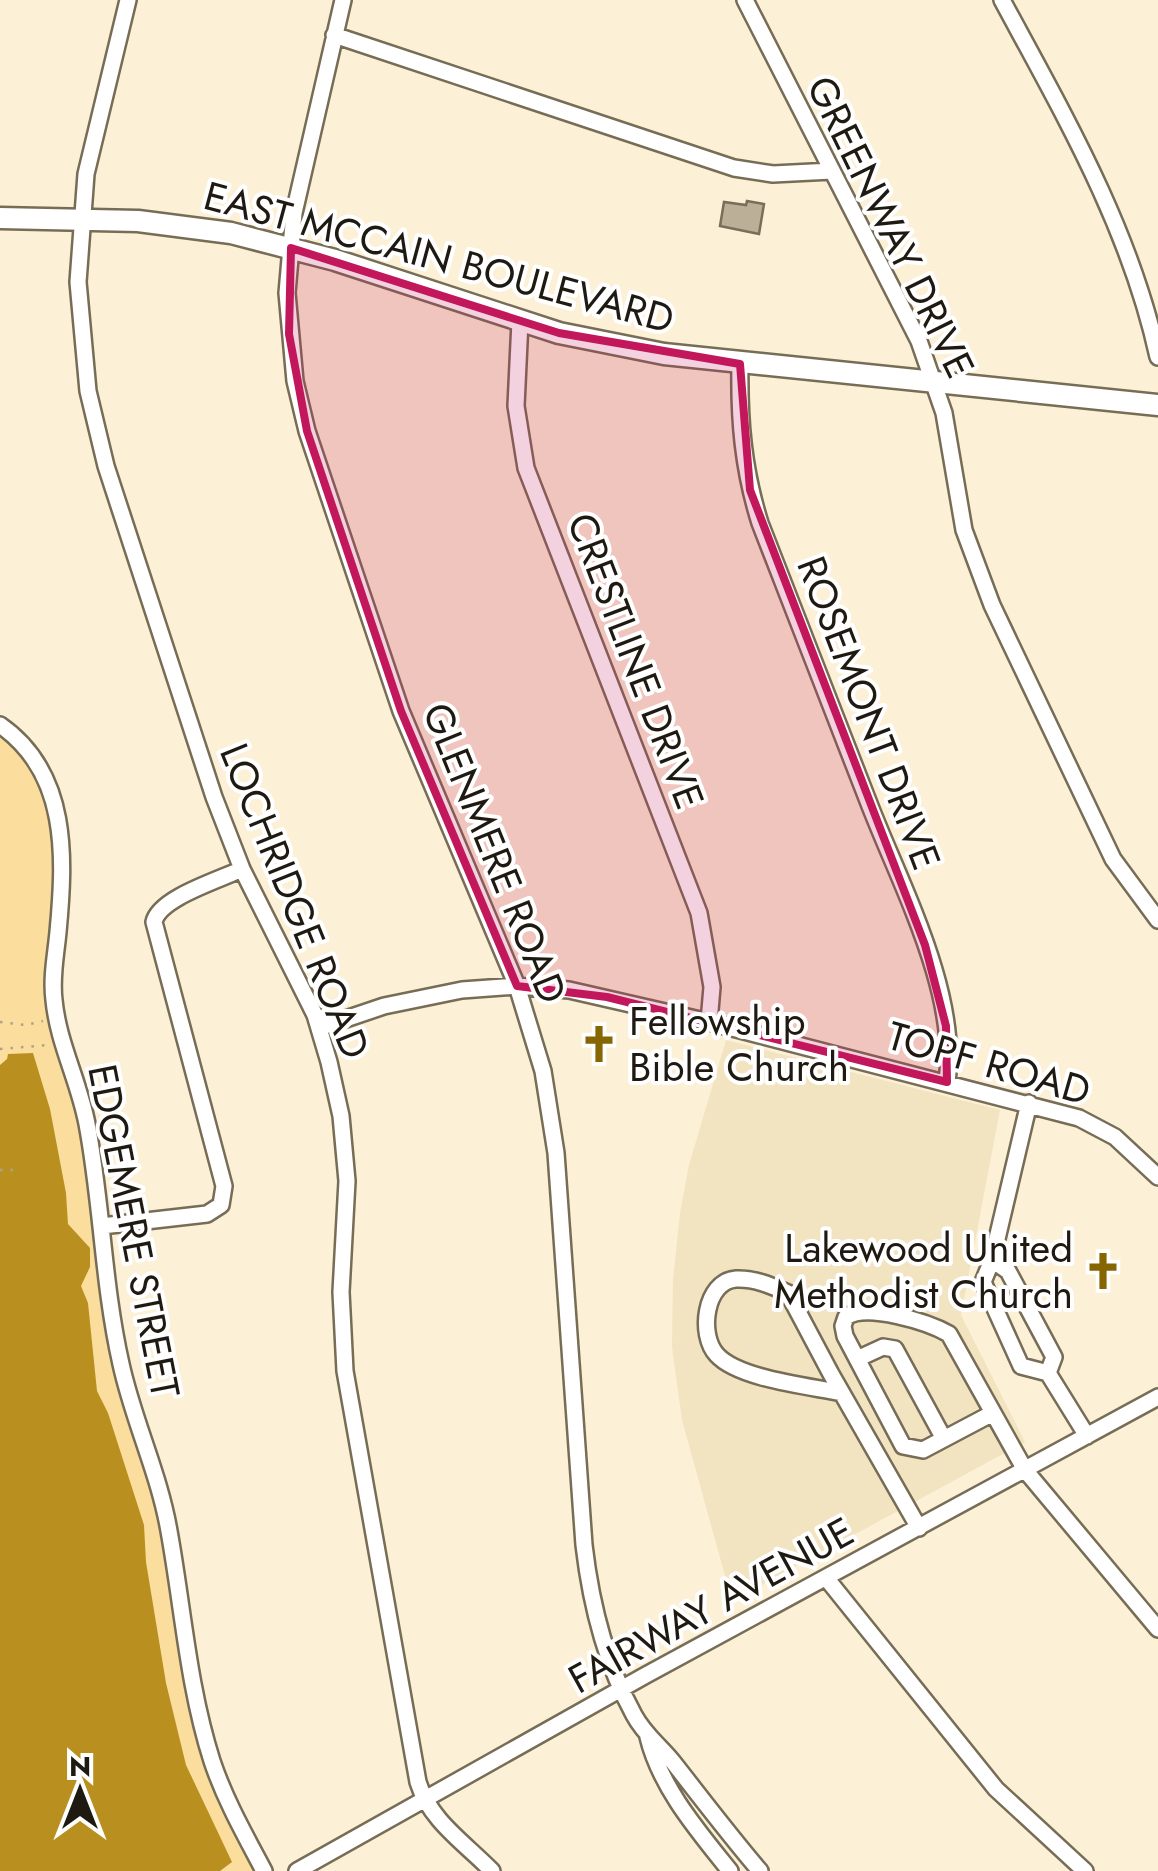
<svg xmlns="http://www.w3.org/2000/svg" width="1158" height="1871" font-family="Jost,sans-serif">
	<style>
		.built { fill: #f2e3c1 }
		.green { fill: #fbde9d }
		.water { fill: #b9901f }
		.building { fill: #bbb097; stroke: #796e57; stroke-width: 2.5 }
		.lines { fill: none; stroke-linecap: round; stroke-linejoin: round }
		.minor-casing { stroke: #776d56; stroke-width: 20 }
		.major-casing { stroke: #776d56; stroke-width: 25 }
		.path { stroke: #aca28e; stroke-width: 2.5; stroke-dasharray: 2.5 8; stroke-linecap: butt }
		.minor { stroke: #fff; stroke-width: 15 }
		.major { stroke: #fff; stroke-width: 20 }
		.marked { fill: #c2185b; fill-opacity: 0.2; stroke: #c2185b; stroke-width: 8; stroke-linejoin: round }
		.labels { text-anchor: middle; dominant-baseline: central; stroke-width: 8; stroke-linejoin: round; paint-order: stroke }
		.street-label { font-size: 40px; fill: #1f1a11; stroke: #fff }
		.poi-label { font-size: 40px; fill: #1f1a11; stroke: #fff; text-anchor: start }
	</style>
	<rect width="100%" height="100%" fill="#fcf0d6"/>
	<!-- built -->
	<path class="built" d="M726,1040l274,70 -39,205 64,127 -293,159 -50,-181 -10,-73 1,-67 7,-67 9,-48z"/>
	<!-- green -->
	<path class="green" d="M0,728l45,46 16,103 -8,121 25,89 35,235 45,161 38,219 37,111 31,58h-264z"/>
	<!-- water -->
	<path class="water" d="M33,1053l17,56 16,84 2,31 22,24v19l-9,19 7,17 9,88 11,22 36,112 2,37 20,121 20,82 46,97 -12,9h-220v-806l7,-6 1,-5z"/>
	<!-- building -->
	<path class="building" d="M747,201l17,3 -5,30 -39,-8 4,-24 22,3z"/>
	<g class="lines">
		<!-- minor casing -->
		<g class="minor-casing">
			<path id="minor" d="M128,0l-42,174 -8,108 10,109 18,75 108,331 28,72 73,146 14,47 12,54 6,65 -6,111 4,79 73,411c12,39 47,61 74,89
				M343,0l-49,213 -7,80 8,88 12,50 94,280 116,275 26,85 13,82 28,392c7,60 21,117 50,170 10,19 26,31 39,47 29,37 57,74 87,109
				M745,0l174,341 25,72 20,117 28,75 121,254 45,61
				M1002,0c62,115 128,228 156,357
				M334,35l400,133 39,6 59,-3
				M520,321l-4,85 10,62 173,445 13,74 -3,35
				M740,364c-1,56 3,105 20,159 37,94 73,189 110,283 32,82 89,188 77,276
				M0,725c69,48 65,132 58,207 -2,22 -7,45 -4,68 4,43 25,81 33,124 15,79 16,161 34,240 12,56 38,109 48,167 14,77 19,155 43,230 13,39 33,74 52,110
				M319,1028l65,-22 78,-16 55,-4 52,4 140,32 370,96 36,19 43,40
				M1029,1103l-37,157 -9,22 38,84 27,7 39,63
				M102,1226l105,-12 14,-9 3,-19 -70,-264c5,-24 65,-42 88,-53
				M992,1260l16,11 46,86 -6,16
				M857,1359l26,-12 12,2 49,90
				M842,1393c-33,-7 -103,-14 -125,-38 -19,-20 -12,-74 19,-76 19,-1 36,7 52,14l43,81 88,154
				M993,1413l-70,37 -20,-4 -58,-110 -2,-10 3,-9c21,-14 82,5 103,17l76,136 133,159
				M827,1579l169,210 89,82
				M648,1737c12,50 50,94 82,134
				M297,1871l349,-196 512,-278"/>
		</g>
		<!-- major casing -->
		<g class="major-casing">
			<path id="major" d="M0,218l138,3 93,12 104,27 224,73 105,21 494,51"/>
		</g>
		<!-- path -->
		<path class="path" d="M0,1022l26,3 17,-4
			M0,1049l48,-4
			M0,1170h14"/>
		<!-- minor -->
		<use href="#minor" class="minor"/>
		<!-- major -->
		<use href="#major" class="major"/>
	</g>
	<!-- marked area -->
	<path class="marked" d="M291,248l268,85 181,31 10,126 175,455 21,81 1,56 -340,-85 -90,-11 -116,-275 -94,-280 -18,-97z"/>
	<!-- icons -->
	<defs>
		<g id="church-bare" transform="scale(3)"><path d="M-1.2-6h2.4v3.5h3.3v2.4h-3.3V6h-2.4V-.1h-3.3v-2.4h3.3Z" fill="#866600" stroke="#fff" stroke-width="2.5" paint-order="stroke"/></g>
	</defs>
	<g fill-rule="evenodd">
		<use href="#church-bare" x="599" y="1044"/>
		<use href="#church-bare" x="1103" y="1271"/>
	</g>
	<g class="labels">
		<!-- street labels -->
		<g class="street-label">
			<text transform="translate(891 227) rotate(64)">GREENWAY DRIVE</text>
			<text transform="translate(439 257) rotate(15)">EAST MCCAIN BOULEVARD</text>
			<text transform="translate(636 661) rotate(69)">CRESTLINE DRIVE</text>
			<text transform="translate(869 713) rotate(69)">ROSEMONT DRIVE</text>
			<text transform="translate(495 853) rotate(68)">GLENMERE ROAD</text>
			<text transform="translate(295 901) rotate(68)">LOCHRIDGE ROAD</text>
			<text transform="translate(989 1063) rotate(16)">TOPF ROAD</text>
			<text transform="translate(134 1231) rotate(79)">EDGEMERE STREET</text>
			<text transform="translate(711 1605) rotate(-29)">FAIRWAY AVENUE</text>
		</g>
		<!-- poi labels -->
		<g class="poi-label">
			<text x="629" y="1021">Fellowship<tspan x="629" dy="46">Bible Church</tspan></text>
			<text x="1073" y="1248" text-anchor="end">Lakewood United<tspan x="1073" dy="46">Methodist Church</tspan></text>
		</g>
	</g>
	<!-- north arrow -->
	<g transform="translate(80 1791)" stroke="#ffffff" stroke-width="8" paint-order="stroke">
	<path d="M0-8L18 38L0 25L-18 38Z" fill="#1f1a11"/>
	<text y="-15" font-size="28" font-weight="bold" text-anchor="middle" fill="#1f1a11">N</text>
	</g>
</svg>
